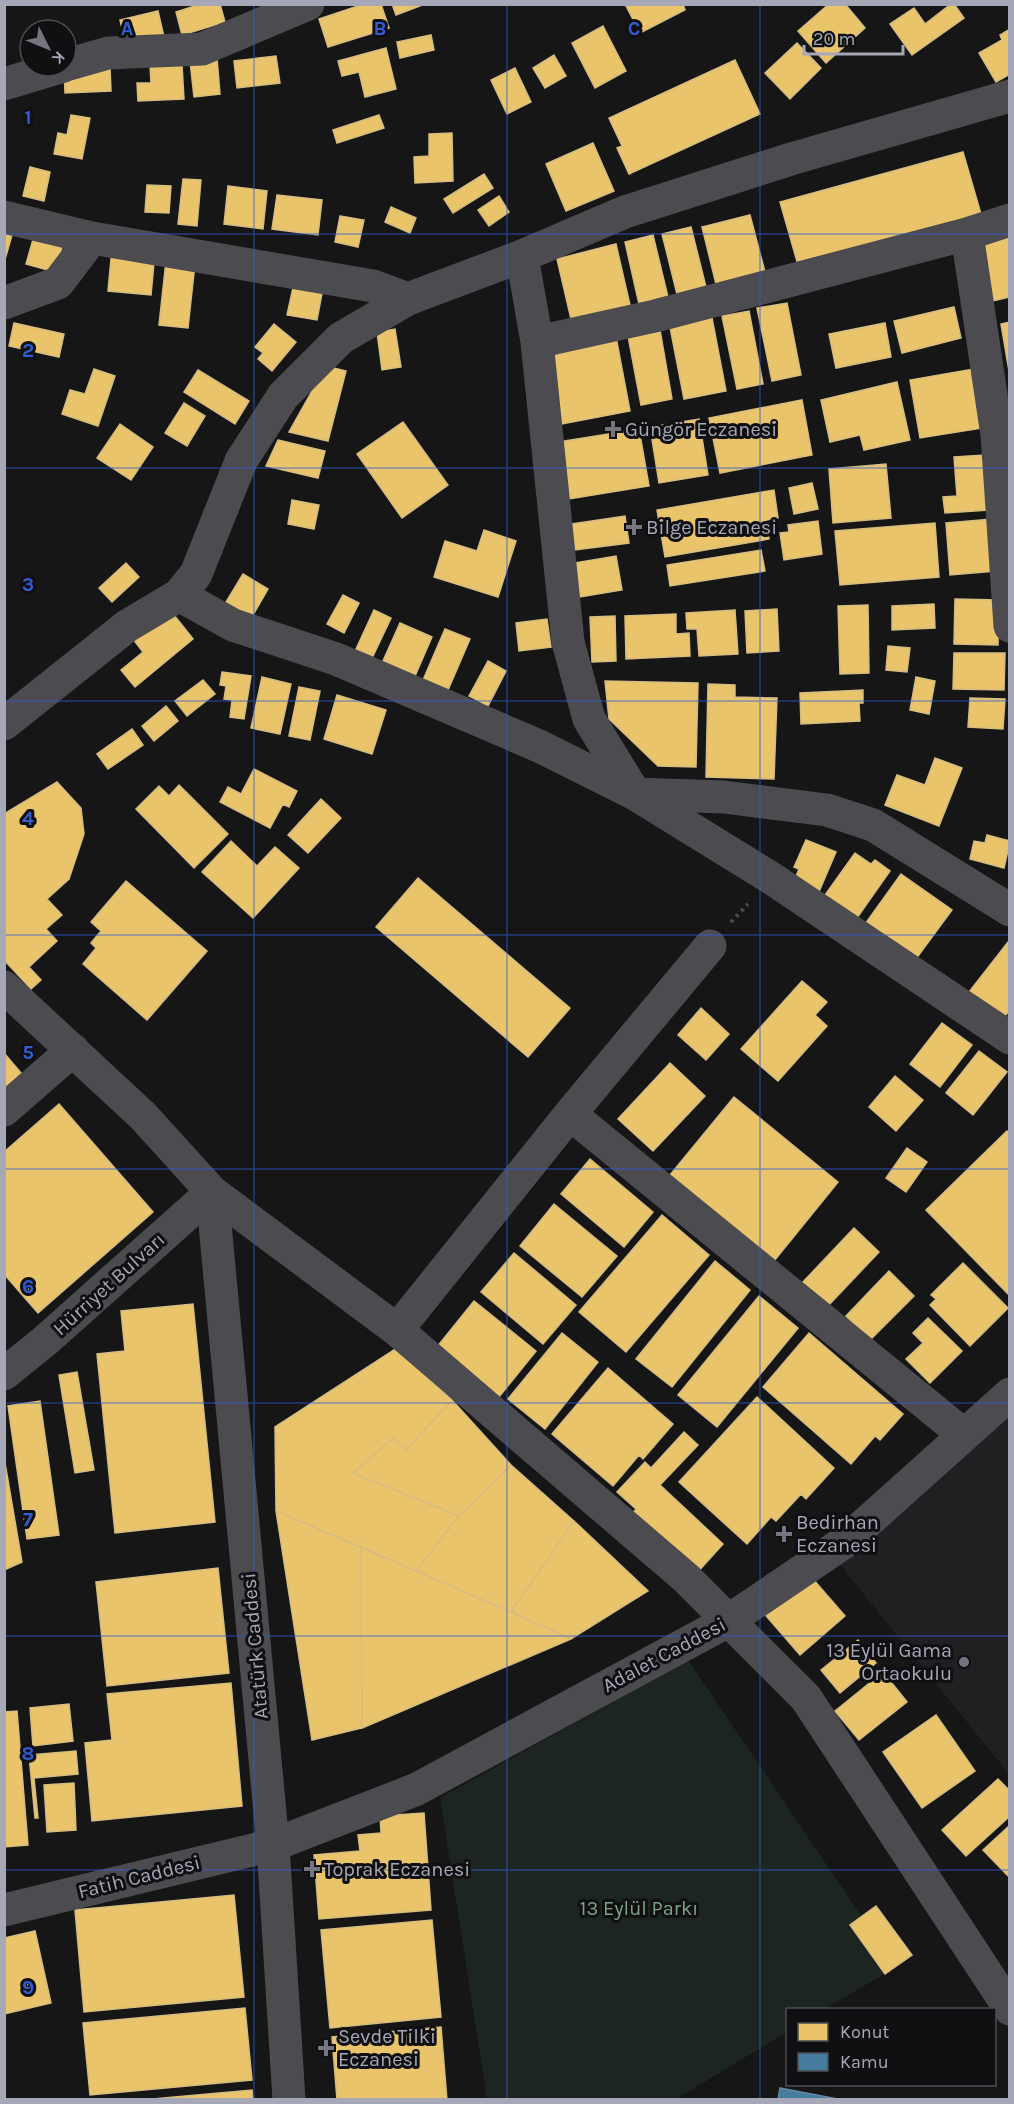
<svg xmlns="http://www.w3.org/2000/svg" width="1014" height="2104" font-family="Karla,sans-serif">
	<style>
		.built { fill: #202022 }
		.green { fill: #1d2520 }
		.homes { fill: #e9c46a; stroke: #d5bc81; stroke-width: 1.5 }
		.public { fill: #457b9d; stroke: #6288a5; stroke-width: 1.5 }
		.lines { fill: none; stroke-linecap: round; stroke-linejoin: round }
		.path { stroke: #4c4c52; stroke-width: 4; stroke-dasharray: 3 4.5; stroke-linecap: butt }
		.minor { stroke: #4b4b50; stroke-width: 33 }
		.grid { fill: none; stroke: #325cd3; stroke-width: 1.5; stroke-opacity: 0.55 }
		.poi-dot { fill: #74757f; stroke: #101012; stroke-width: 2 }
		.labels { text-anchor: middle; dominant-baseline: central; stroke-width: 6; stroke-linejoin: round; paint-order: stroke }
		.poi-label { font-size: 20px; fill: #a6a8b8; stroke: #101012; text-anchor: start }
		.street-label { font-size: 20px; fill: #a6a8b8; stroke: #101012 }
		.park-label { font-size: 20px; fill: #7ba485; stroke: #101012 }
		.grid-label { font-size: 20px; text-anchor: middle; font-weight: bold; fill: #325cd3; stroke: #101012; stroke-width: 6; stroke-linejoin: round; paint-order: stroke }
	</style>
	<rect width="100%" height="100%" fill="#161616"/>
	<!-- built -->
	<path class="built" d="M1009,1404v370l-180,-223z"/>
	<!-- green -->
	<path class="green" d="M688,1660l208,307 -71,42 -37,1 -1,22 -111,67h-189l-47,-301z"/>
	<!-- homes -->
	<path class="homes" d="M201,4h19l5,18 -43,13 -6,-23z
		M364,4h17l8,24 -61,19 -9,-28z
		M392,4h33l-29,11z
		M625,4h58l2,6 -45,23z
		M829,4h16l20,24 -39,35 -28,-32z
		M951,4h3l10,14 -52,37 -22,-31 24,-16 11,16z
		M158,11l6,26 -38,9 -6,-26z
		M603,26l23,45 -31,17 -23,-45z
		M1010,29v45l-14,8 -17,-29 23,-13 -2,-5z
		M431,35l3,15 -34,8 -3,-16z
		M797,43l24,25 -31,31 -25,-26z
		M386,48l10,41 -31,8 -6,-25 -17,4 -4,-15z
		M554,55l12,21 -21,12 -12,-20z
		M276,56l4,27 -43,5 -3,-27z
		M217,58l3,36 -26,3 -4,-36z
		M735,60l25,54 -131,60 -12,-26 5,-2 -13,-28z
		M182,64l2,35 -46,2 -1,-18h14l-1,-18z
		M110,67l1,24 -46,2 -1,-24z
		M515,68l16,34 -24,12 -16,-34z
		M71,115l19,3 -8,41 -28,-5 4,-21 9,2z
		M379,115l5,13 -47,15 -4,-13z
		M452,133l1,48 -38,2 -1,-26 15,-1v-22z
		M593,143l21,48 -48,20 -20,-47z
		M963,152l18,62 -183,51 -18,-63z
		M30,167l20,5 -6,29 -21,-5z
		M484,174l9,14 -40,25 -9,-14z
		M183,179l18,1 -4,46 -19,-2z
		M147,185l24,1 -2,27 -24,-1z
		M228,186l39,5 -4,38 -39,-5z
		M277,195l45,5 -4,35 -46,-6z
		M499,196l10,16 -20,14 -11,-16z
		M391,207l25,11 -6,15 -25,-11z
		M750,215l15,57 -49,12 -14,-57z
		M340,216l24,4 -6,27 -23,-5z
		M691,227l15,60 -29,7 -15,-60z
		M4,233l8,2 -8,28z
		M1010,234v63l-22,5 -13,-61z
		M653,235l15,62 -29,7 -14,-62z
		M34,236l29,8 -8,28 -29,-8z
		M616,244l14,61 -59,14 -14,-60z
		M112,248l43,4 -4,43 -43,-4z
		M166,261l29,3 -7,64 -29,-3z
		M294,283l29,5 -6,32 -30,-5z
		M787,303l14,72 -29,6 -15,-73z
		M954,307l7,31 -59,15 -8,-32z
		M749,311l14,73 -26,5 -15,-73z
		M712,318l14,73 -42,8 -14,-72z
		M1010,322v49h-1l-8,-47z
		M14,323l50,11 -5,23 -50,-11z
		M885,323l6,34 -55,11 -7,-34z
		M274,324l22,18 -24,29 -14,-12 5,-6 -8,-6z
		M395,329l6,38 -19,3 -5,-38z
		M660,330l12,69 -31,6 -13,-69z
		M616,337l14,74 -69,13 -14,-74z
		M326,366l20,5 -18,70 -39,-9z
		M979,368l10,59 -69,11 -10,-58z
		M94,369l21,7 -17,50 -36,-12 8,-24 15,4z
		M198,370l51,31 -14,23 -51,-32z
		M897,382l13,58 -46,10 -4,-15 -30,7 -9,-42z
		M802,400l10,55 -92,18 -11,-55z
		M184,403l21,13 -18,30 -22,-13z
		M699,419l9,56 -49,8 -9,-56z
		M403,422l45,63 -46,33 -45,-64z
		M120,424l33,23 -22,33 -34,-22z
		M639,429l10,57 -86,14 -4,-58z
		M278,440l47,11 -7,27 -52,-12z
		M985,455l4,55 -44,3 -2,-16 14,-1 -3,-39z
		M886,464l5,54 -58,5 -4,-54z
		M812,483l6,26 -24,5 -5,-26z
		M774,490l4,28 -12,2 3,19 -104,18 -8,-47z
		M292,500l27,5 -5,24 -26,-5z
		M625,516l4,27 -54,7 -3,-26z
		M992,519l4,52 -46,4 -4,-52z
		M818,521l4,33 -38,6 -4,-27 9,-1 -1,-7z
		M935,523l4,54 -99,8 -5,-54z
		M484,530l32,11 -18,56 -64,-20 11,-36 32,10z
		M761,550l4,21 -95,15 -3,-21z
		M616,556l6,34 -42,7 -6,-34z
		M126,563l13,14 -27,25 -13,-14z
		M243,574l25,15 -19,33 -26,-15z
		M343,595l16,8 -15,30 -17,-9z
		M955,599l44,1 -1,45 -44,-1z
		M934,604l1,24 -43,2v-24z
		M166,605l27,34 -58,48 -14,-17 22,-18 -13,-17z
		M868,605l1,68 -29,1 -2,-68z
		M777,609l2,42 -32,2 -2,-42z
		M374,610l17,8 -18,38 -17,-7z
		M735,610l3,44 -39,2 -2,-27h-10l-1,-16z
		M676,614v20l13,-1 1,23 -64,3 -1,-43z
		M615,616l1,45 -24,1 -2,-45z
		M547,619l4,28 -32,4 -3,-28z
		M400,623l32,14 -17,39 -32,-15z
		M445,629l25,10 -22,51 -25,-10z
		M888,646l22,2 -3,24 -21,-2z
		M954,653h51l-1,37 -51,-1z
		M488,661l18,10 -18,35 -19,-10z
		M222,672l29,4 -7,43 -14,-2 2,-17 -8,-1 2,-13 -6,-1z
		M262,677l29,7 -11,50 -29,-6z
		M916,677l19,4 -6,33 -19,-4z
		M203,680l12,14 -28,22 -12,-15z
		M605,681l93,2 -2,84 -38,-1 -49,-47z
		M708,684l27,1v12l42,1 -3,81 -68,-2z
		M299,687l21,4 -10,49 -21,-4z
		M863,690v13h-4l1,18 -59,3 -1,-31z
		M337,695l49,15 -14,44 -48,-15z
		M970,698l35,1 -2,30 -35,-2z
		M166,706l12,15 -24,20 -12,-15z
		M132,729l11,16 -35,24 -11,-15z
		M935,758l27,10 -23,58 -54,-21 12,-30 28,10z
		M254,769l43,22 -8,16 -6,-3 -13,24 -50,-26 8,-15 13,7z
		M57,782l24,26 3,26 -15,45 -22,20 15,16 -16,14 11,12 -28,26 12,13 -10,9 -27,-29v-146z
		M179,785l49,49 -34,34 -58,-59 23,-23 10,10z
		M321,799l20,19 -33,35 -20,-18z
		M987,835l23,6 -6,27 -34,-9 4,-18 11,2z
		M806,840l30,12 -18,42 -25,-11 6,-14 -5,-2z
		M231,841l26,25 18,-19 24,21 -46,50 -51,-46z
		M855,853l16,11 4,-4 15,11 -38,54 -32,-23z
		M901,874l51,36 -42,57 -50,-36z
		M418,878l152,130 -42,49 -152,-130z
		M126,881l81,70 -60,69 -64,-56 13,-16 -5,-5 10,-12 -10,-9z
		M1008,942l2,68 -11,13 -33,-27z
		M802,981l25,21 -12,13 12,11 -49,55 -37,-32z
		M701,1008l28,26 -23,26 -28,-25z
		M942,1023l30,22 -32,42 -30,-23z
		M979,1051l28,21 -34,43 -27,-22z
		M4,1053l23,27 -23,19z
		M670,1063l35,33 -52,55 -35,-32z
		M895,1076l28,24 -27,31 -27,-24z
		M734,1097l104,85 -68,84 -104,-86z
		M59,1104l94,108 -115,101 -34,-39v-122z
		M1007,1131l3,2 -1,162 -83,-85z
		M907,1148l20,14 -21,30 -20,-14z
		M590,1159l63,53 -29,35 -63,-53z
		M554,1204l63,52 -35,41 -62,-51z
		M662,1215l47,40 -83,97 -47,-40z
		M854,1228l25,24 -52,55 -25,-24z
		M514,1253l62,52 -33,39 -62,-52z
		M715,1261l35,29 -78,97 -36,-28z
		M963,1263l45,45 -38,38 -40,-41 6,-6 -5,-4z
		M889,1271l25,25 -44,44 -24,-24z
		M759,1296l39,32 -81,99 -39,-32z
		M474,1301l62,50 -37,46 -62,-50z
		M193,1304l22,218 -100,11 -18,-179 28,-3 -4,-40z
		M928,1318l34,33 -32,32 -24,-24 17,-16 -10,-10z
		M562,1333l36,29 -53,67 -37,-30z
		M809,1333l94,81 -23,26 -5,-4 -24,28 -88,-77z
		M397,1348l55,52 -46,50 -13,-12 -40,35 106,43 -43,55 -140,-60 -1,-84z
		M608,1368l65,56 -30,35 -4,-4 -26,31 -61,-52z
		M77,1372l17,98 -19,3 -16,-98z
		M757,1397l77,71 -28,31 -5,-5 -25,27 -5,-4 -24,27 -68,-62z
		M452,1400l59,65 -52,51 -106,-43 40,-35 13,12z
		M40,1401l19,134 -32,4 -19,-133z
		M684,1432l14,13 -38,40 63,59 -28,31 -64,-60 5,-6 -19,-17 28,-30 6,6z
		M4,1457l18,105 -18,8z
		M511,1465l63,56 -63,91 -95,-41 43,-55z
		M276,1511l85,36 1,181 -50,12z
		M574,1521l74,70 -77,48 -60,-27z
		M361,1547l150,65 60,27 -209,89z
		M218,1568l11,105 -122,13 -11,-104z
		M806,1571l39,45 -45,39 -39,-45z
		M858,1640l18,23 -36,30 -19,-23z
		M883,1672l24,30 -48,38 -24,-29z
		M231,1683l11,123 -150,15 -7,-78 27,-3 -5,-46z
		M69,1704l4,37 -40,5 -3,-38z
		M17,1711l11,134 -24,2v-135z
		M936,1715l39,56 -53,37 -39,-56z
		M76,1751l2,23 -44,4 4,40h-3l-6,-63z
		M998,1779l12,12v25l-44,40 -24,-26z
		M74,1783l2,47 -29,2 -3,-47z
		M424,1813l7,97 -112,9 -5,-64 46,-4 -2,-16 23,-2 -1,-17z
		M1009,1826l1,1v51l-27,-28z
		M234,1895l10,102 -160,15 -9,-102z
		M876,1906l36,49 -27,19 -35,-49z
		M432,1920l9,97 -111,11 -9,-98z
		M35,1931l16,72 -47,11v-76z
		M245,2008l7,72 -162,15 -7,-72z
		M441,2027l6,73h-110l-5,-63z
		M252,2090l1,10h-112z"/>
	<!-- public -->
	<path class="public" d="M780,2088l63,12h-65z"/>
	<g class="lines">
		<!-- path -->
		<path class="path" d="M731,922l17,-18"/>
		<!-- minor -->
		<path class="minor" d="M66,65l42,-12 94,-4 106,-45
			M4,84l60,-18
			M4,217l88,21 281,48 35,13
			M967,234l30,201 13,191
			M522,256l15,86 31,300 21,77 46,75 136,84 239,160
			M4,303l54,-20 34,-45
			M537,342l118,-26 312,-82 43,-14
			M179,595l54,30 103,34 203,87 96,48 89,3 103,13 46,15 137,85
			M4,724l123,-98 52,-31 17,-21 45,-113 42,-65 58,-58 67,-39 114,-43 103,-44 166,-53 219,-63
			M4,987l139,129 69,76 185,138 289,248 120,120 204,311
			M4,1110l69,-60
			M570,1114l393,320
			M212,1192l61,653 16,255
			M397,1330l173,-216 140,-168
			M4,1374l42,-34 166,-148
			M4,1910l269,-65 144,-56 311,-168 118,-80 164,-147"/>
	</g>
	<!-- grid -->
	<path class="grid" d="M254,4v2096M507,4v2096M760,4v2096M4,234h1006M4,468h1006M4,701h1006M4,935h1006M4,1169h1006M4,1403h1006M4,1636h1006M4,1870h1006"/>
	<!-- markers -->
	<g class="poi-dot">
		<path d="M610 420h6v6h6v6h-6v6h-6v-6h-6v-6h6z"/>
		<path d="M631 518h6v6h6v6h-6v6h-6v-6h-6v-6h6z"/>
		<path d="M781 1525h6v6h6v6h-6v6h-6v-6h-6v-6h6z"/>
		<circle cx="964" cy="1662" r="6"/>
		<path d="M309 1860h6v6h6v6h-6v6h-6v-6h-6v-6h6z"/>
		<path d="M323 2039h6v6h6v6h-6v6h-6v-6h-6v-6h6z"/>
	</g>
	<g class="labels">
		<!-- poi labels -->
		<g class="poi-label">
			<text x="625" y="429">Güngör Eczanesi</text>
			<text x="646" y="527">Bilge Eczanesi</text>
			<text x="796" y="1522">Bedirhan<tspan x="796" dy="23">Eczanesi</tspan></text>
			<text x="952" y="1650" text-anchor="end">13 Eylül Gama<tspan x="952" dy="23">Ortaokulu</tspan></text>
			<text x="324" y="1869">Toprak Eczanesi</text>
			<text x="338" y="2036">Sevde Tilki<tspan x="338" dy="23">Eczanesi</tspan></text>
		</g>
		<!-- street labels -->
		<g class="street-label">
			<text transform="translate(109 1284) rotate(-42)">Hürriyet Bulvarı</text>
			<text transform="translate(255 1646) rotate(-95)">Atatürk Caddesi</text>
			<text transform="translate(664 1655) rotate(-28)">Adalet Caddesi</text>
			<text transform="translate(139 1877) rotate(-14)">Fatih Caddesi</text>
		</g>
		<!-- park labels -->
		<g class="park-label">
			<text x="639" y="1908">13 Eylül Parkı</text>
		</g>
	</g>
	<g class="grid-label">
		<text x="127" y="35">A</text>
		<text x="380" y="35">B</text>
		<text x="634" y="35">C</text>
		<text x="28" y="124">1</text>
		<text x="28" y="357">2</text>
		<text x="28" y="591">3</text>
		<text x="28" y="825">4</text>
		<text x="28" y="1059">5</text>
		<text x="28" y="1293">6</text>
		<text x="28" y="1526">7</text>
		<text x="28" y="1760">8</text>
		<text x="28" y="1994">9</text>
	</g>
	<!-- border -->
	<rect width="1014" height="2104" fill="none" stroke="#a6a8b8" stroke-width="12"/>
	<!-- legend -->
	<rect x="786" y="2008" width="210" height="78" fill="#101012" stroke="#4c4d54" stroke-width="1.5"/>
	<rect x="798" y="2023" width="30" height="18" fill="#e9c46a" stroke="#4c4d54" stroke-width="1.5"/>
	<text x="840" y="2038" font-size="18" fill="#a6a8b8">Konut</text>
	<rect x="798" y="2053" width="30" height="18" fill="#457b9d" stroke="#4c4d54" stroke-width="1.5"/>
	<text x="840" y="2068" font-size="18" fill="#a6a8b8">Kamu</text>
	<!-- north arrow -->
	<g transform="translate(48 48) rotate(133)"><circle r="28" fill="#101012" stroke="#4c4d54" stroke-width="1.5"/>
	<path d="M0-4.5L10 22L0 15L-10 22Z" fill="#74757f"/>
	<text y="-9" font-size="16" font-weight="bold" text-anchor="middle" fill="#a6a8b8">K</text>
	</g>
	<!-- scale -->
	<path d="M804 45v9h99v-9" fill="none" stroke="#a6a8b8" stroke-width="3"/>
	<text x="813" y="45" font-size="18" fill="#a6a8b8" stroke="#101012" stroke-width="4.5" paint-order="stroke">20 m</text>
</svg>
